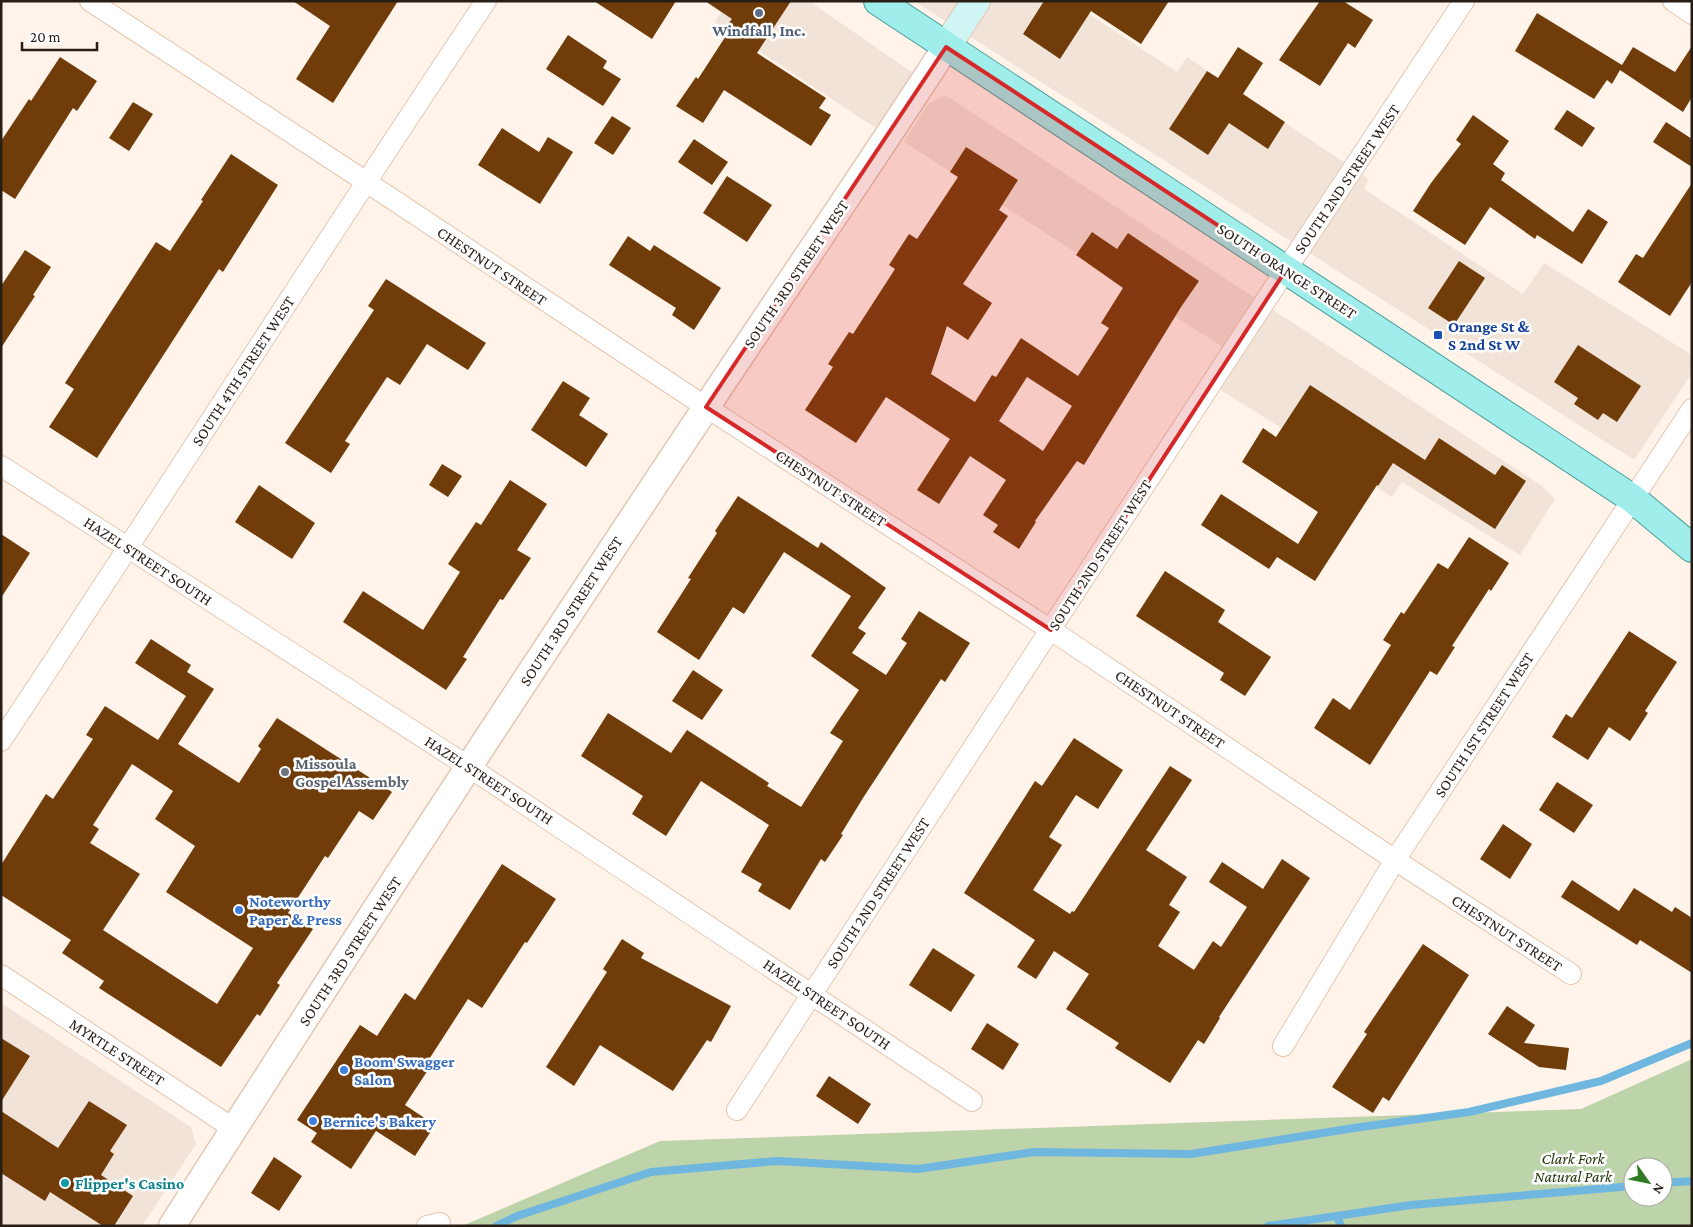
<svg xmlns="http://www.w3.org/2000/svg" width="1693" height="1227" font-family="'Crimson Pro',serif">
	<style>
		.built { fill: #f2e3d8 }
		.green { fill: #bdd3aa; fill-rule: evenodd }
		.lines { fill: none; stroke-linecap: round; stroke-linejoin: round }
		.stream { stroke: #70b7e0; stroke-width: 8 }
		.building { fill: #703c0a; fill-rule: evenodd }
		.minor-casing { stroke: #e5c7b1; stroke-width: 22 }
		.tertiary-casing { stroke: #e5c7b1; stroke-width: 29 }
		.secondary-casing { stroke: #e5c7b1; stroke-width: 30 }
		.primary-casing { stroke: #4c9d98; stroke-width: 30 }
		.minor { stroke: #fff; stroke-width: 20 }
		.tertiary { stroke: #fff; stroke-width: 26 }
		.secondary { stroke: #cff6f5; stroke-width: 28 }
		.primary { stroke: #9feeeb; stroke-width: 28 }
		.marked { fill: #d62828; fill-opacity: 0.2; stroke: #d62828; stroke-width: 4; stroke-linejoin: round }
		.service-dot { fill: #5c6f8a; stroke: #fff; stroke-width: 2 }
		.transit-dot { fill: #1a4fb4; stroke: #fff; stroke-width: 2 }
		.worship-dot { fill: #6b7280; stroke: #fff; stroke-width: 2 }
		.shop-dot { fill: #3f7fe0; stroke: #fff; stroke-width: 2 }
		.culture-dot { fill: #0f9aa8; stroke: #fff; stroke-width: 2 }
		.labels { text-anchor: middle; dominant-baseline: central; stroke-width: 5; stroke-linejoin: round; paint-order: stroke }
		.service-label { font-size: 16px; font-weight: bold; fill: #4e5e75; stroke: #fff }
		.street-label { font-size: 16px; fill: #291e16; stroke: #fff }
		.transit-label { font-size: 16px; font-weight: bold; fill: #164399; stroke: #fff; text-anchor: start }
		.worship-label { font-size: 16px; font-weight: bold; fill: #5b616d; stroke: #fff; text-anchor: start }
		.shop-label { font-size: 16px; font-weight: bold; fill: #366cbe; stroke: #fff; text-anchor: start }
		.park-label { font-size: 16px; font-style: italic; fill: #233709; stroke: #fff }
		.culture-label { font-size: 16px; font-weight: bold; fill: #0d838f; stroke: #fff; text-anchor: start }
	</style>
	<rect width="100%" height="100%" fill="#fff3ea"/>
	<!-- built -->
	<path class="built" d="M728,1h81l104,72 -36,56 -162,-107z
		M914,1h155l108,71 10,-15 182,122 -5,10 159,105 21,-31 148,92v18l-58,87z
		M945,95l597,391 13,13 -35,56 -118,-73 -10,15 -181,-113 21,-31 -328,-211 24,-38z
		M1,1003l190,124 5,17 -54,82h-141z"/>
	<!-- green -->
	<path class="green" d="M1692,1059v167h-1230l198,-85 921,-32zM1633,1167h30v30h-30z"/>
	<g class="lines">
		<!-- stream -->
		<path class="stream" d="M1663,1183l29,-2
			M1337,1216l4,10
			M496,1226l21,-10 134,-44 126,-11 141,8 116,-17 157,2 163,-26 115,-16 132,-31 91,-38
			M1268,1226l143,-21 222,-19"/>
	</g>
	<!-- building -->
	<path class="building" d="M293,1h105l-65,102 -37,-24 34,-53z
		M594,1h82l-24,38z
		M705,1h86l-34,52 69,45 -7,10 12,7 -20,31 -87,-56 -21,33 -27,-17 20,-29 2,2 33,-51 -4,-3 5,-6z
		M1044,1h125l-28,43 -50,-33 -31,48 -37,-25z
		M1320,1h23l30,19 -18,28 -7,-5 -28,43 -41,-26z
		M1537,13l85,52 11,-18 42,25 17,-26v51l-9,15 -63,-42 -8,14 -5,-4 -13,19 -79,-48z
		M568,35l39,26 -4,7 18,11 -18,27 -57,-37z
		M1238,47l25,16 -20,31 42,28 -17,27 -39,-26 -21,32 -39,-26 38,-58 11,7z
		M60,57l37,24 -20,30 -4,-3 -58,91 -14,-9v-49l28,-42 2,2z
		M133,102l20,12 -24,37 -20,-13z
		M1567,110l28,18 -13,19 -28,-18z
		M1473,115l36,26 -16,23 12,9 -4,7 72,52 15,-23 20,13 -26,42 -45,-29 -2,4 -45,-32 -25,38 -52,-34 18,-28 30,-39 -5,-4z
		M612,116l19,12 -18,27 -19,-12z
		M1666,122l26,17v28l-39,-25z
		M502,128l37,24 9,-15 25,15 -33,52 -62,-39z
		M694,139l34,23 -16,23 -34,-23z
		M966,147l52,33 -19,30 9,6 -45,68 29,19 -24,37 -21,-14 -16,48 44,28 17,-27 4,2 25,-39 57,38 31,-48 -8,-5 22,-35 -47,-33 16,-23 25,17 11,-16 71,48 -18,26 -97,158 -7,-4 -42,60 1,1 -17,27 -26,-17 5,-7 -15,-10 23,-35 -36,-24 -31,48 -22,-14 33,-51 -64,-42 -30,46 -51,-33 28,-43 -5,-3 21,-32 4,2 42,-65 -6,-4 20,-31 8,5 41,-62 -8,-5zM1027,377l45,29 -29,45 -44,-30z
		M231,154l47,31 -55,87 -4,-3 -122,189 -48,-31 25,-38 -9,-6 91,-141 14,9 33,-50 -2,-1z
		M727,176l45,29 -25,37 -44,-29z
		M1692,183v99l-22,34 -52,-34 18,-28 7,4z
		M628,236l22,15 4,-6 67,43 -27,42 -22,-15 4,-7 -67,-43z
		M25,250l26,17 -18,28 2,1 -34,52v-62z
		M1459,261l26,17 -31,47 -26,-17z
		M386,279l100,64 -18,27 -41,-26 -27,41 -13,-8 -42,64 5,3 -19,29 -46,-30 89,-133 -6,-4z
		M1578,345l63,41 -24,36 -14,-9 -5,7 -24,-16 4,-6 -24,-16z
		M563,381l27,17 -11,17 29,19 -22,33 -55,-37z
		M1310,385l115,75 14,-22 56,37 7,-10 24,16 -31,48 -102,-66 -15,23 -1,-1 -62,96 -38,-24 -8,12 -68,-44 20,-31 77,50 20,-32 -76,-50 21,-34 13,9z
		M442,464l20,12 -14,21 -19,-12z
		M510,480l37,24 -30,46 14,8 -28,42 -3,-1 -37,58 4,2 -21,31 -103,-68 20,-31 60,39 37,-58 -12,-8 28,-42 5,3z
		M259,485l56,38 -23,36 -57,-37z
		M738,496l80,52 3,-6 65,46 -28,40 8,5 -14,20 34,22 21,-32 -6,-4 18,-28 51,32 -25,39 -4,-3 -78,119 -22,36 2,1 -18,27 -4,-3 -31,51 -32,-19 4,-7 -21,-12 28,-47 -68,-44 -35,55 -34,-22 11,-18 -62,-40 27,-43 63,40 16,-23 82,53 -2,3 34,21 42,-66 -13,-8 29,-43 -48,-34 40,-60 -67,-44 -40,62 -11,-7 -34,53 -42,-28 34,-53 -3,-1 29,-45 -2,-2z
		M1,534l29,19 -29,45z
		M1469,537l40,26 -18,28 -2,-2 -37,57 3,1 -18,28 -7,-4 -60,94 -56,-37 19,-30 17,12 41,-65 -8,-5 18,-28 3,2 34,-51 10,6z
		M1165,571l60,39 -7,12 53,35 -26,39 -25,-16 4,-7 -88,-57z
		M1629,631l48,31 -32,49 3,2 -18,28 -21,-14 -21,33 -36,-23 14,-23 6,4z
		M151,639l40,26 -4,7 27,17 -36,55 61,39 22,-34 -3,-3 19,-28 115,74 -19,28 -14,-9 -31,47 -3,-2 -37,57 25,16 -36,54 3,2 -20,31 -3,-2 -36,53 -122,-79 5,-7 -42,-28 9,-13 -70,-45v-30l45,-71 7,5 40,-60 -7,-4 19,-29 53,34 28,-44 -51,-33zM132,764l41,27 -18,28 40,27 -29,46 87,56 -36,56 -114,-74 37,-56 -50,-31 9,-14 -6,-4z
		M693,670l30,20 -21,30 -30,-19z
		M1074,738l49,32 -25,39 -22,-14 -27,42 13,8 -29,45 37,24 2,-3 2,1 96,-146 22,14 -46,70 41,27 -18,28 11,7 -22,34 36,24 19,-29 8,6 26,-40 -38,-25 13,-20 41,27 19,-30 28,19 -91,139 1,1 -16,26 -6,-4 -28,43 -55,-35 4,-5 -53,-34 23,-35 -35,-23 -18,28 -19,-12 18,-27 -71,-47 71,-112 7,5z
		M1557,782l36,23 -19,28 -35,-23z
		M1503,824l29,20 -22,35 -30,-20z
		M502,864l54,35 -29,44 -2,-1 -43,66 -14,-9 -44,68 4,3 -23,35 30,20 -20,31 -39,-25 -25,38 -40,-27 6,-9 -20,-13 63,-95 17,11 28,-43 10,7z
		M1572,880l47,31 15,-23 38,24 3,-5 17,11v55l-52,-33 -3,5 -76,-48z
		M622,939l22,14 -3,5 90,48 -20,36 -4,-2 -34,51 -73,-46 -26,41 -28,-19 61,-95 -4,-3z
		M1423,944l46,31 -80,126 -6,-4 -10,16 -41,-26 35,-53 -3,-2z
		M933,948l42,27 -24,37 -42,-27z
		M1507,1006l28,19 -11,18 45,5 -3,22 -27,-3 -51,-33z
		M987,1023l32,21 -16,26 -32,-21z
		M1,1038l29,18 -29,46z
		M829,1076l42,28 -13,20 -42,-28z
		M89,1101l38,24 -17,26 4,3 -13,21 32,21 -19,30h-11l-53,-34 -5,9 -44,-28v-62l57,37z
		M274,1157l28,19 -23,35 -28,-18z"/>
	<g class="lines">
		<!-- minor casing -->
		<g class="minor-casing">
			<path id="minor" d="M90,1l275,180 341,226 345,223 344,230 176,114
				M1673,1l19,13
				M1,466l468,301 503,334
				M1,741c163,-246 321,-495 485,-740
				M1,975l233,154
				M1283,1046l112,-186 297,-451
				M737,1110l75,-116 448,-685 204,-308
				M427,1226l13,-3"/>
		</g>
		<!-- tertiary casing -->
		<g class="tertiary-casing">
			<path id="tertiary" d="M172,1226c169,-266 341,-528 515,-790 86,-130 175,-259 259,-389"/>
		</g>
		<!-- secondary casing -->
		<g class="secondary-casing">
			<path id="secondary" d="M946,47l30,-46"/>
		</g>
		<!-- primary casing -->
		<g class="primary-casing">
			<path id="primary" d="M878,1l755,498 59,49"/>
		</g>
		<!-- minor -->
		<use href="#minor" class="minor"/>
		<!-- tertiary -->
		<use href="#tertiary" class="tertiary"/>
		<!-- secondary -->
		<use href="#secondary" class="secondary"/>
		<!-- primary -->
		<use href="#primary" class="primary"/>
	</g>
	<!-- marked area -->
	<path class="marked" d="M946,47l340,223 -235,360 -345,-223z"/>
	<!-- markers -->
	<circle class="service-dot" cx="759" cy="13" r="5"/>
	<rect class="transit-dot" x="1433" y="330" width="10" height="10" rx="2.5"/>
	<circle class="worship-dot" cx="285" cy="772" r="5"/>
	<g class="shop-dot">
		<circle cx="239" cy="910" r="5"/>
		<circle cx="344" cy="1070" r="5"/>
		<circle cx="313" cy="1121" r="5"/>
	</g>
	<circle class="culture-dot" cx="65" cy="1183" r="5"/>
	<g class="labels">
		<!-- service labels -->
		<g class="service-label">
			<text x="759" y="30">Windfall, Inc.</text>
		</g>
		<!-- street labels -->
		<g class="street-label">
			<text transform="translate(1347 179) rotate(-56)">SOUTH 2ND STREET WEST</text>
			<text transform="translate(492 266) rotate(34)">CHESTNUT STREET</text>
			<text transform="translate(1287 271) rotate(33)">SOUTH ORANGE STREET</text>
			<text transform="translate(796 274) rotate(-56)">SOUTH 3RD STREET WEST</text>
			<text transform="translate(243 371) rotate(-57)">SOUTH 4TH STREET WEST</text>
			<text transform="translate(831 488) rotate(33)">CHESTNUT STREET</text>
			<text transform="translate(1100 555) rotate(-57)">SOUTH 2ND STREET WEST</text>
			<text transform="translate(148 561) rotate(33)">HAZEL STREET SOUTH</text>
			<text transform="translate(571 611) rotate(-57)">SOUTH 3RD STREET WEST</text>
			<text transform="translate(1170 709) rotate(34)">CHESTNUT STREET</text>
			<text transform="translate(1484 725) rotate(-57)">SOUTH 1ST STREET WEST</text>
			<text transform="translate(489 780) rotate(33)">HAZEL STREET SOUTH</text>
			<text transform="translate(878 893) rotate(-57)">SOUTH 2ND STREET WEST</text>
			<text transform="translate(1507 933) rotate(33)">CHESTNUT STREET</text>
			<text transform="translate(350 951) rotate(-57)">SOUTH 3RD STREET WEST</text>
			<text transform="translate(827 1004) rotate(34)">HAZEL STREET SOUTH</text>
			<text transform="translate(117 1052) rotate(33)">MYRTLE STREET</text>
		</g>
		<!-- transit labels -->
		<g class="transit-label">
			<text x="1448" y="326">Orange St &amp;<tspan x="1448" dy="18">S 2nd St W</tspan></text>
		</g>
		<!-- worship labels -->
		<g class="worship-label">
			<text x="295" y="763">Missoula<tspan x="295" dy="18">Gospel Assembly</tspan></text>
		</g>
		<!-- shop labels -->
		<g class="shop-label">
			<text x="249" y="901">Noteworthy<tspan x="249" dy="18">Paper &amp; Press</tspan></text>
			<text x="354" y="1061">Boom Swagger<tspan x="354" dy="18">Salon</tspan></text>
			<text x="323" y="1121">Bernice's Bakery</text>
		</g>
		<!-- park labels -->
		<g class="park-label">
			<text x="1573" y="1158">Clark Fork<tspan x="1573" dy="18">Natural Park</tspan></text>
		</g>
		<!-- culture labels -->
		<g class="culture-label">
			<text x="75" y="1183">Flipper's Casino</text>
		</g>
	</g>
	<!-- border -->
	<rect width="1693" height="1227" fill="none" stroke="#291e16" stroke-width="5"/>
	<!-- north arrow -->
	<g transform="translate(1648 1182) rotate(123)"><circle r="24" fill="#ffffff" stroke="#a9a5a2"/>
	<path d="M0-4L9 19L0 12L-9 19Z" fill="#2f7c25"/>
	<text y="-8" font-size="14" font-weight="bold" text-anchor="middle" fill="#291e16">N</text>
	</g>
	<!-- scale -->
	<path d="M22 42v8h75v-8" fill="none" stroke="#291e16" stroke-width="2.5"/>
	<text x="30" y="42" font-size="15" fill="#291e16" stroke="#ffffff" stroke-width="4" paint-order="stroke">20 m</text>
</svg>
